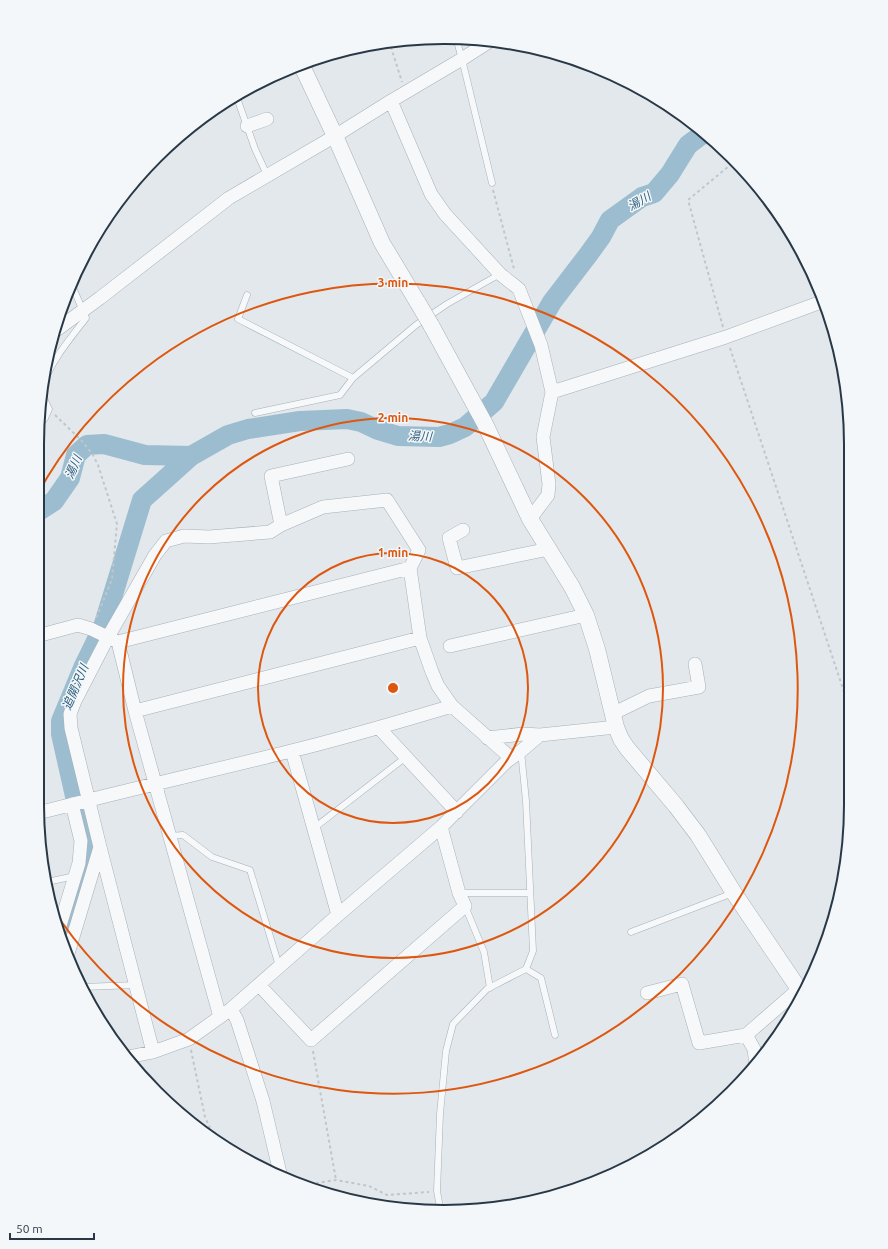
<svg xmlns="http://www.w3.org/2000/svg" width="888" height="1249" font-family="Ubuntu,'Noto Sans JP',sans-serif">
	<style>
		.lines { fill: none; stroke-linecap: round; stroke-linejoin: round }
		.river { stroke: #9bbdcf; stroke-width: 20 }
		.service-casing { stroke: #a7b0b7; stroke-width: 7 }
		.minor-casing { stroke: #a7b0b7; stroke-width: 14 }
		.tertiary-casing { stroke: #a7b0b7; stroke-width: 17 }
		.path { stroke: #c1c6cb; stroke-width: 2; stroke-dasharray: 3 3; stroke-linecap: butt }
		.service { stroke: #f6f8fa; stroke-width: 6 }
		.minor { stroke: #f6f8fa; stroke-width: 13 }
		.tertiary { stroke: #f6f8fa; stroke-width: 16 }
		.tertiary-bridge-casing { stroke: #a7b0b7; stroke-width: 17; stroke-linecap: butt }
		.tertiary-bridge { stroke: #f6f8fa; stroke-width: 16 }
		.ring { fill: none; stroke: #de570f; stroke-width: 2 }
		.labels { text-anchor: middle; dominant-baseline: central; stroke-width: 3; stroke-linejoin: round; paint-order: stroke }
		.water-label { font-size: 12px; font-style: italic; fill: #2f607e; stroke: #f3f7f9 }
		.rim { fill: none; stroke: #293846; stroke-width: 2 }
		.centre { fill: #de570f; stroke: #f3f7f9; stroke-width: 2 }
		.ring-label { font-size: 12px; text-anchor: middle; font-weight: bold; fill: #de570f; stroke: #f3f7f9; stroke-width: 3; stroke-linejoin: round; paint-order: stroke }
	</style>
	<rect width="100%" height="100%" fill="#e3e8ec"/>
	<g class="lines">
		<!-- river -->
		<path class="river" d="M37,512l17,-11 16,-23 6,-23 11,-10 17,-1 41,11 46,1
			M61,941l23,-69 5,-19 -2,-21 -10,-27 -16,-71v-13l22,-53 20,-41 39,-127 49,-44 37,-21 20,-6 52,-8 47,-2 14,3 17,8 20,6 41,1 11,-3 15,-7 29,-25 58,-100 36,-47 13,-18 9,-17 32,-23 12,-4 16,-19 18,-29 16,-12"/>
		<!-- service casing -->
		<g class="service-casing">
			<path id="service" d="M456,38l6,21 30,124
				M624,79l2,2
				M236,95l19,54 13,28
				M247,295l-9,24 115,59
				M255,413l85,-18 13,-17 63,-53 31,-21 53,-30
				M39,425l6,-7 4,-9c-3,-6 -6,-11 -6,-17 0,-22 30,-57 43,-74l-15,-35
				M314,828l92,-71
				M169,836l14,-1 29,22 38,13 29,96
				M47,882l28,-6
				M459,893h71
				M465,906l19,46 6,36
				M631,932l102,-39
				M526,969l15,9 14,57
				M82,987l54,-2
				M208,1136l5,-1
				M440,1208l-3,-17 3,-77 6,-63 7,-27 34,-35 39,-20 7,-18 -7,-150 -5,-50"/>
		</g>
		<!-- minor casing -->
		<g class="minor-casing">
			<path id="minor" d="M391,101l40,93 14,20 55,60 19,15 22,56 11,47 -9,45 6,47 -1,11 -18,24
				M247,126l20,-7
				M55,331l45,-33 129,-100 106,-62 56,-35 71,-42 28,-18
				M552,392l174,-55 98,-36
				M281,525l-10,-49 77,-17
				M463,530l-14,8 8,30 92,-19
				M37,636l41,-11 13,4 27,13 17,69 85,306
				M118,642l292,-74
				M450,646l136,-31
				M135,711l285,-73
				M612,714l37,-18 50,-9 -4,-23
				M379,728l78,84
				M487,738l36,-4 17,1 76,-8
				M292,751l46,164
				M38,813c84,-22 169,-41 253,-62 54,-13 107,-29 161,-45
				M58,932l21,-69 2,-22 -9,-37
				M67,957l33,-110
				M259,985l52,55 154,-134 -6,-13 -18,-66
				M647,993l35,-9 17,59 47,-8
				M231,1009l6,11 26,81 18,76
				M153,1052l-53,-205 -29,-119 -1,-14 5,-13 33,-64 47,-82 11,-14 18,-5 25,1 61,-5 11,-7 42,-18 64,-7 32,50 -9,18 10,70 12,34 6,14 14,20 59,52
				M128,1057l25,-5 36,-13 42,-30 107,-94 103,-88 65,-65 15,-11 19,-16
				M756,1065l-2,-16 -8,-14 53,-46"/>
		</g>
		<!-- tertiary casing -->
		<g class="tertiary-casing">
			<path id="tertiary" d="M301,64l34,72 47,107 36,60
				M431,325l54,99 45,95 42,68 14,28 11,34 19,78 5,12 6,9 49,58 22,29 36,58 69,102"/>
		</g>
		<!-- path -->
		<path class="path" d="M389,41l13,41
			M493,190l21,79
			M723,327l-35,-127 47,-39
			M730,348l119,359
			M55,415l27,26 11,14 5,10 19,59 -5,55 -16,40
			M191,1050l14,67 5,11
			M313,1051l23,129
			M304,1185l32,-5 33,6 18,9 42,-3"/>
		<!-- service -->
		<use href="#service" class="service"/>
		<!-- minor -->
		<use href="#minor" class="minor"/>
		<!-- tertiary -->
		<use href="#tertiary" class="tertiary"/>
		<!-- tertiary-bridge casing -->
		<g class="tertiary-bridge-casing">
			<path id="tertiary-bridge" d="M418,303l13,22"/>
		</g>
		<!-- tertiary-bridge -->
		<use href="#tertiary-bridge" class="tertiary-bridge"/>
	</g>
	<!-- distance rings -->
	<g class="ring">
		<circle cx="393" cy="688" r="135"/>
		<circle cx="393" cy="688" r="270"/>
		<path d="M37 495A405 405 0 1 1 51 906"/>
	</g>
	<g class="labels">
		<!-- water labels -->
		<g class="water-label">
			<text transform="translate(639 201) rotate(-30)">湯川</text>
			<text transform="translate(420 436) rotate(2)">湯川</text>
			<text transform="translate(73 467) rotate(-66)">湯川</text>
			<text transform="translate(75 687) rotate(-67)">追開沢川</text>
		</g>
	</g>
	<!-- crop -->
	<path d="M0 0H888V1249H0ZM444 44H444A400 400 0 0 1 844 444V805A400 400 0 0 1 444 1205H444A400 400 0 0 1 44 805V444A400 400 0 0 1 444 44Z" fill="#f3f7f9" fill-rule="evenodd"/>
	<path class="rim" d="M444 44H444A400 400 0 0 1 844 444V805A400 400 0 0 1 444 1205H444A400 400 0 0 1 44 805V444A400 400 0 0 1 444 44Z"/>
	<circle cx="393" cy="688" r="6" class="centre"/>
	<g class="ring-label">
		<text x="393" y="287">3 min</text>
		<text x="393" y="422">2 min</text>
		<text x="393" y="557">1 min</text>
	</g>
	<!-- scale -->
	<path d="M10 1233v6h84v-6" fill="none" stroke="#293846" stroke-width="2"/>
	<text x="16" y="1233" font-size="12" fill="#293846" stroke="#f3f7f9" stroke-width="3" paint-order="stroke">50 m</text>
</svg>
